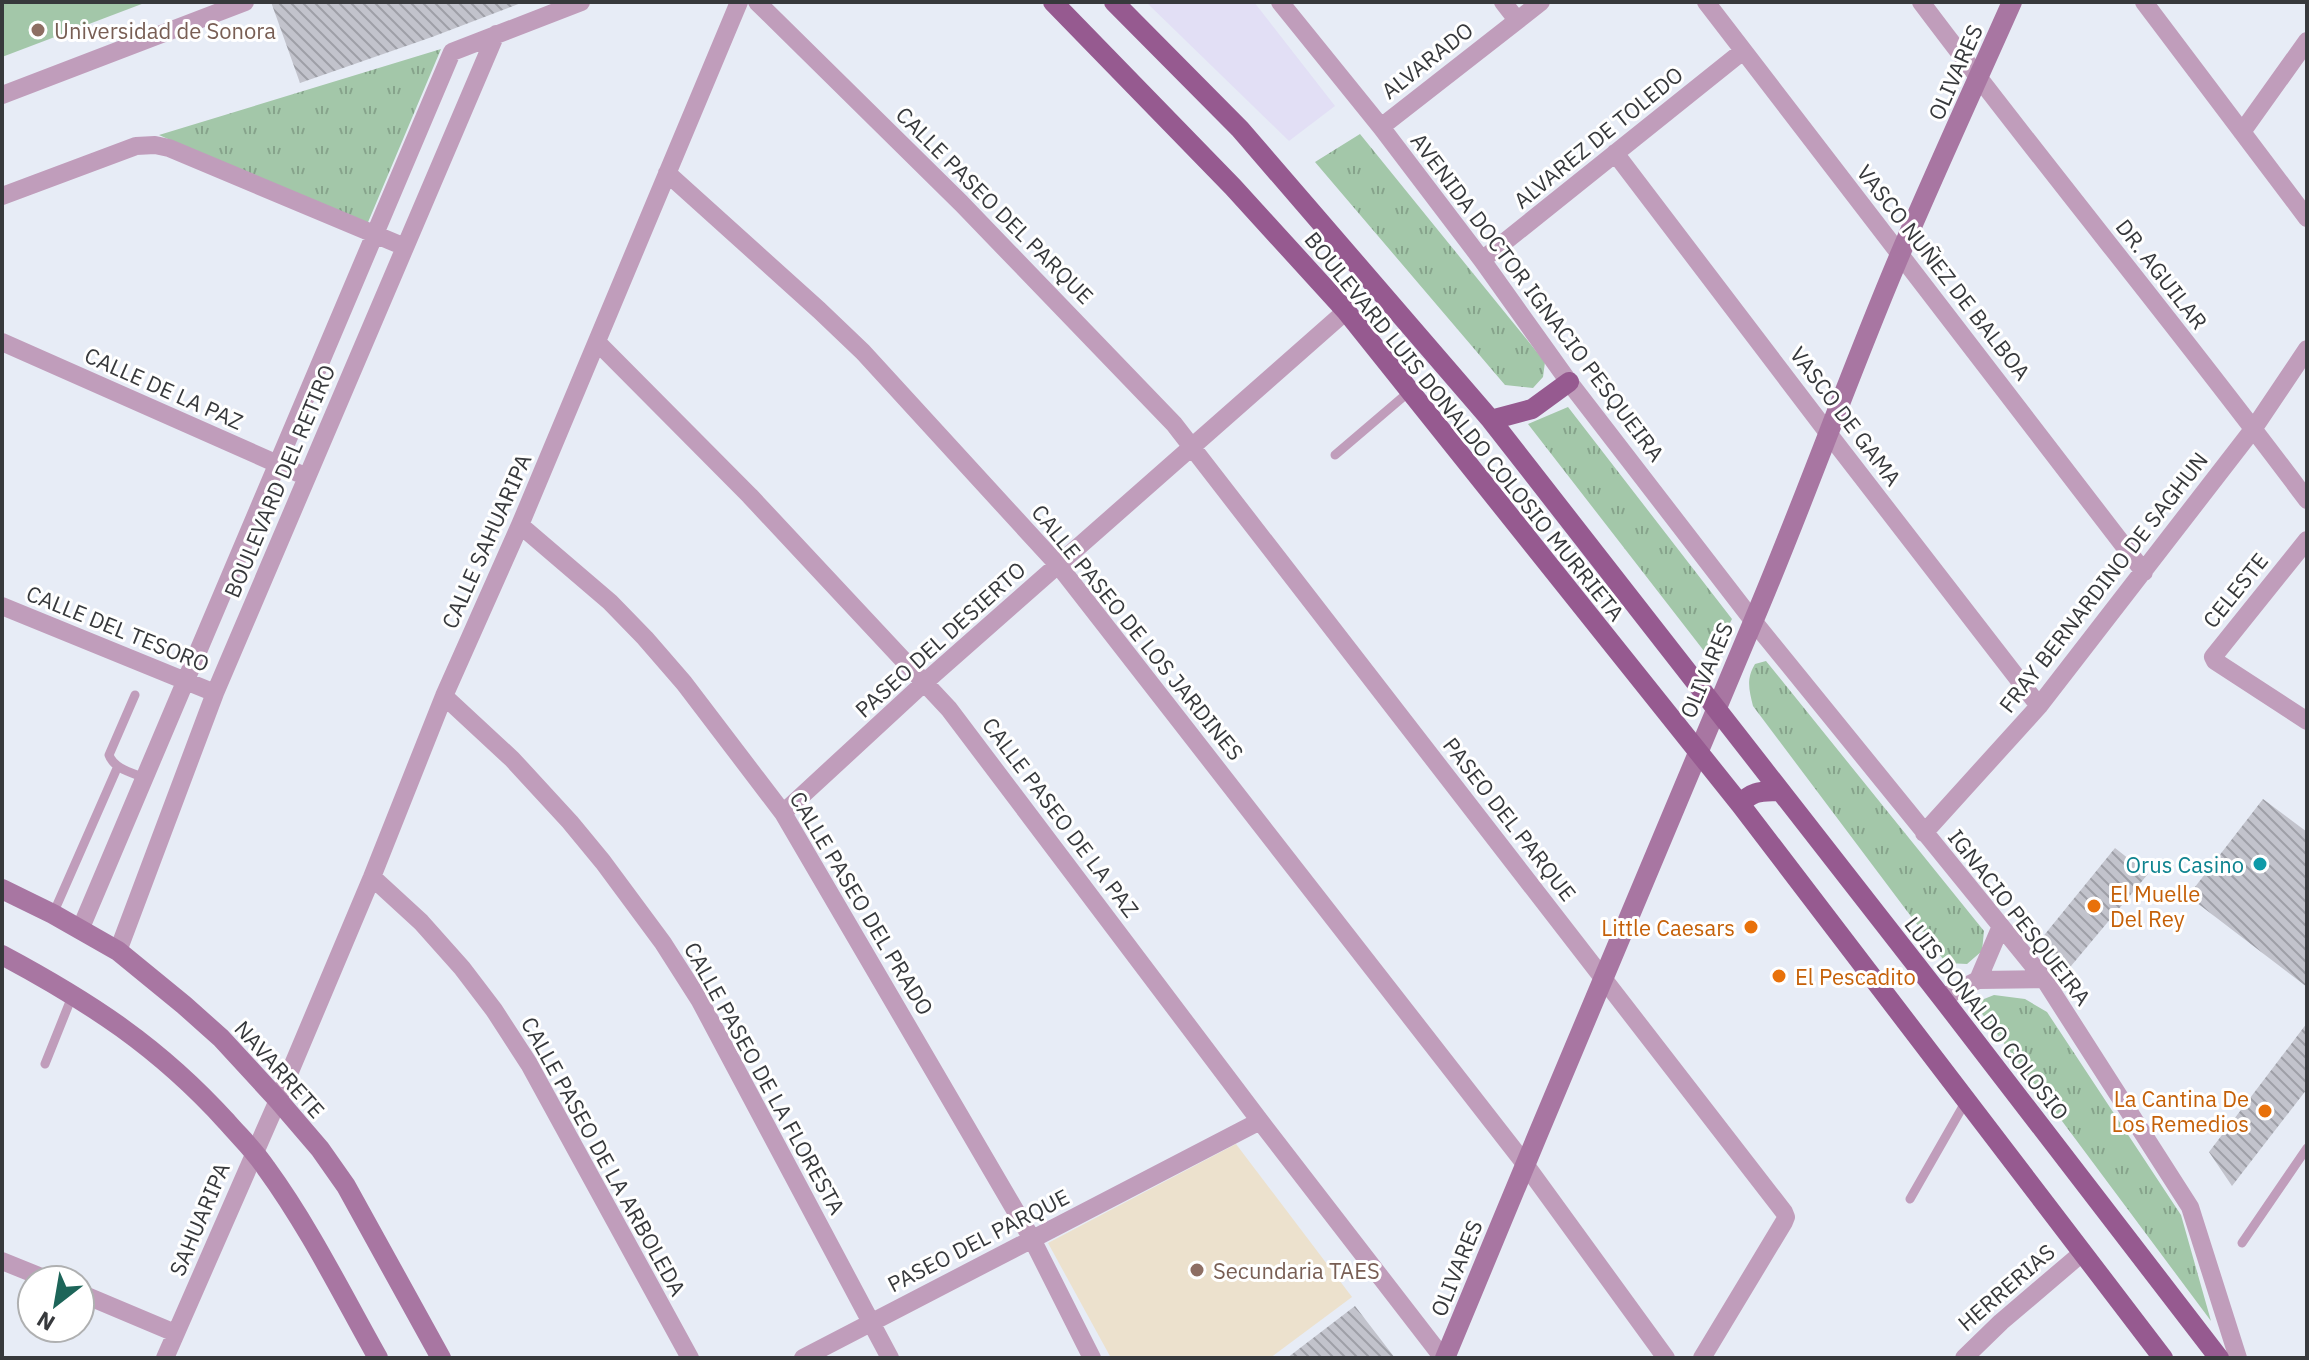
<svg xmlns="http://www.w3.org/2000/svg" width="2309" height="1360" font-family="'IBM Plex Sans',sans-serif">
	<style>
		.commercial { fill: #e2dff5 }
		.education { fill: #ece1cd }
		.green { fill: #a3c7a9 }
		.park { fill: url(#park-tufts) }
		.building { fill: url(#building-back-hatch) }
		.lines { fill: none; stroke-linecap: round; stroke-linejoin: round }
		.service { stroke: #c09dbb; stroke-width: 9 }
		.minor { stroke: #c09dbb; stroke-width: 18 }
		.secondary { stroke: #a876a2; stroke-width: 20 }
		.primary { stroke: #965a90; stroke-width: 20 }
		.education-dot { fill: #8d6e63; stroke: #fff; stroke-width: 3 }
		.culture-dot { fill: #0f9aa8; stroke: #fff; stroke-width: 3 }
		.food-dot { fill: #e8710a; stroke: #fff; stroke-width: 3 }
		.labels { text-anchor: middle; dominant-baseline: central; stroke-width: 6; stroke-linejoin: round; paint-order: stroke }
		.education-label { font-size: 22px; fill: #785e54; stroke: #fff; text-anchor: start }
		.street-label { font-size: 22px; fill: #37393c; stroke: #fff }
		.culture-label { font-size: 22px; fill: #0d838f; stroke: #fff; text-anchor: end }
		.food-label { font-size: 22px; fill: #c56008; stroke: #fff; text-anchor: start }
	</style>
	<defs>
		<pattern id="park-tufts" width="24" height="20" patternUnits="userSpaceOnUse" patternTransform="scale(2)"><rect width="24" height="20" fill="#a3c7a9"/><path d="M3 7l-1-3M5 7V3M7 7l1-3M15 17l-1-3M17 17v-4M19 17l1-3" fill="none" stroke="#86a38b"/></pattern>
		<pattern id="building-back-hatch" width="6" height="6" patternUnits="userSpaceOnUse" patternTransform="scale(2)"><rect width="6" height="6" fill="#c2c3cc"/><path d="M-1 5l2 2M0 0l6 6M5-1l2 2" fill="none" stroke="#9e9fa7"/></pattern>
	</defs>
	<rect width="100%" height="100%" fill="#e7ecf6"/>
	<!-- commercial -->
	<path class="commercial" d="M1146,2h108l81,104 -46,35z"/>
	<!-- education -->
	<path class="education" d="M1236,1144l116,153 -82,61h-159l-63,-115z"/>
	<!-- green -->
	<path class="green" d="M2,2h145l-145,55z"/>
	<!-- park -->
	<path class="park" d="M441,49l-75,178 -207,-92z
		M1360,134l185,228 -2,15 -10,11 -28,-3 -190,-223z
		M1568,407l164,212 -21,41 -183,-236z
		M1766,661l218,270 -2,20 -15,13 -21,-1 -193,-257c-4,-16 -7,-27 2,-42z
		M1994,995l31,4 22,13 134,203 30,106 -237,-318z"/>
	<!-- building -->
	<path class="building" d="M271,2h250v1l-89,34 -132,46z
		M2263,799l44,33v155l-119,-91z
		M2115,848l33,26 -82,98 -25,-33z
		M2307,1023v66l-75,97 -23,-34z
		M1355,1306l40,52h-108z"/>
	<g class="lines">
		<!-- service -->
		<path class="service" d="M1335,455l75,-64
			M135,695l-26,60c5,14 24,18 36,23
			M53,914l65,-148
			M45,1064l28,-70
			M1910,1199l56,-98
			M2242,1243l65,-95"/>
		<!-- minor -->
		<path class="minor" d="M757,2l204,201 213,221 610,788 2,5 -2,5 -82,136
			M1280,2l101,125 101,133 87,122 185,240 290,357 146,228 48,151
			M1503,2l14,18
			M1706,2l438,570
			M1921,2c126,168 261,330 386,498
			M2144,2l163,216
			M2,95l243,-93
			M1381,127l160,-125
			M2242,132l65,-91
			M1615,153l213,280 211,273
			M667,173l152,137 44,42 196,214 466,598 141,194
			M2,196l134,-50 19,-1 14,3 236,99
			M1482,260l261,-209
			M2,342l305,135
			M597,342l153,154 199,213 311,412 183,237
			M520,525l90,77 35,36 39,45 99,130 249,426 60,119
			M2307,540l-94,117 2,4 92,60
			M2,606l213,87
			M444,696l68,63 58,63 33,40 60,81 37,58 190,357
			M783,813l142,-131 421,-371
			M1924,833l115,-127 215,-278 53,-79
			M372,877l49,45 41,46 32,42 35,54 161,294
			M80,930l372,-878 129,-50
			M118,951l97,-258 281,-659
			M1978,980l23,-54
			M1942,998l36,-18 66,-1
			M2,1261l47,19
			M80,1293l95,40
			M165,1358l113,-258 94,-223 72,-181 76,-171 219,-523
			M803,1358l457,-237
			M1964,1358l37,-36 81,-69"/>
		<!-- secondary -->
		<path class="secondary" d="M2,889l51,25 65,37 66,54 37,33 57,62 42,49 26,37 95,172
			M2,955c88,47 157,92 225,167 13,15 28,29 39,46 43,59 76,126 112,190
			M1445,1358c101,-246 206,-490 308,-736 52,-122 96,-248 148,-370 36,-84 74,-167 111,-250"/>
		<!-- primary -->
		<path class="primary" d="M1053,2l180,185 113,124 394,493 423,554
			M1114,2l126,127 251,291 451,578 277,360
			M1491,420l41,-11 37,-27
			M1740,804c14,-14 21,-12 39,-13"/>
	</g>
	<!-- markers -->
	<g class="education-dot">
		<circle cx="38" cy="30" r="8"/>
		<circle cx="1197" cy="1270" r="8"/>
	</g>
	<circle class="culture-dot" cx="2260" cy="864" r="8"/>
	<g class="food-dot">
		<circle cx="2094" cy="906" r="8"/>
		<circle cx="1751" cy="927" r="8"/>
		<circle cx="1779" cy="976" r="8"/>
		<circle cx="2265" cy="1111" r="8"/>
	</g>
	<g class="labels">
		<!-- education labels -->
		<g class="education-label">
			<text x="54" y="30">Universidad de Sonora</text>
			<text x="1213" y="1270">Secundaria TAES</text>
		</g>
		<!-- street labels -->
		<g class="street-label">
			<text transform="translate(1427 60) rotate(-38)">ALVARADO</text>
			<text transform="translate(1955 72) rotate(-66)">OLIVARES</text>
			<text transform="translate(1598 137) rotate(-39)">ALVAREZ DE TOLEDO</text>
			<text transform="translate(995 205) rotate(45)">CALLE PASEO DEL PARQUE</text>
			<text transform="translate(1944 272) rotate(52)">VASCO NUÑEZ DE BALBOA</text>
			<text transform="translate(2162 274) rotate(52)">DR. AGUILAR</text>
			<text transform="translate(1538 297) rotate(53)">AVENIDA DOCTOR IGNACIO PESQUEIRA</text>
			<text transform="translate(164 388) rotate(24)">CALLE DE LA PAZ</text>
			<text transform="translate(1846 416) rotate(53)">VASCO DE GAMA</text>
			<text transform="translate(1465 426) rotate(51)">BOULEVARD LUIS DONALDO COLOSIO MURRIETA</text>
			<text transform="translate(279 481) rotate(-67)">BOULEVARD DEL RETIRO</text>
			<text transform="translate(486 541) rotate(-66)">CALLE SAHUARIPA</text>
			<text transform="translate(2103 582) rotate(-52)">FRAY BERNARDINO DE SAGHUN</text>
			<text transform="translate(2235 590) rotate(-51)">CELESTE</text>
			<text transform="translate(118 628) rotate(22)">CALLE DEL TESORO</text>
			<text transform="translate(1138 632) rotate(51)">CALLE PASEO DE LOS JARDINES</text>
			<text transform="translate(940 639) rotate(-42)">PASEO DEL DESIERTO</text>
			<text transform="translate(1706 670) rotate(-67)">OLIVARES</text>
			<text transform="translate(1061 817) rotate(53)">CALLE PASEO DE LA PAZ</text>
			<text transform="translate(1510 819) rotate(52)">PASEO DEL PARQUE</text>
			<text transform="translate(862 903) rotate(59)">CALLE PASEO DEL PRADO</text>
			<text transform="translate(2020 917) rotate(52)">IGNACIO PESQUEIRA</text>
			<text transform="translate(1987 1018) rotate(52)">LUIS DONALDO COLOSIO</text>
			<text transform="translate(280 1069) rotate(48)">NAVARRETE</text>
			<text transform="translate(765 1078) rotate(61)">CALLE PASEO DE LA FLORESTA</text>
			<text transform="translate(604 1156) rotate(61)">CALLE PASEO DE LA ARBOLEDA</text>
			<text transform="translate(199 1219) rotate(-67)">SAHUARIPA</text>
			<text transform="translate(978 1240) rotate(-27)">PASEO DEL PARQUE</text>
			<text transform="translate(1456 1268) rotate(-68)">OLIVARES</text>
			<text transform="translate(2006 1287) rotate(-41)">HERRERIAS</text>
		</g>
		<!-- culture labels -->
		<g class="culture-label">
			<text x="2244" y="864">Orus Casino</text>
		</g>
		<!-- food labels -->
		<g class="food-label">
			<text x="2110" y="893">El Muelle<tspan x="2110" dy="25">Del Rey</tspan></text>
			<text x="1735" y="927" text-anchor="end">Little Caesars</text>
			<text x="1795" y="976">El Pescadito</text>
			<text x="2249" y="1098" text-anchor="end">La Cantina De<tspan x="2249" dy="25">Los Remedios</tspan></text>
		</g>
	</g>
	<!-- border -->
	<rect width="2309" height="1360" fill="none" stroke="#37393c" stroke-width="8"/>
	<!-- north arrow -->
	<g transform="translate(56 1304) rotate(211)"><circle r="38" fill="#ffffff" stroke="#afb0b1" stroke-width="2"/>
	<path d="M0-6L14 30L0 20L-14 30Z" fill="#1d6559"/>
	<text y="-12" font-size="22" font-weight="bold" text-anchor="middle" fill="#37393c">N</text>
	</g>
</svg>
